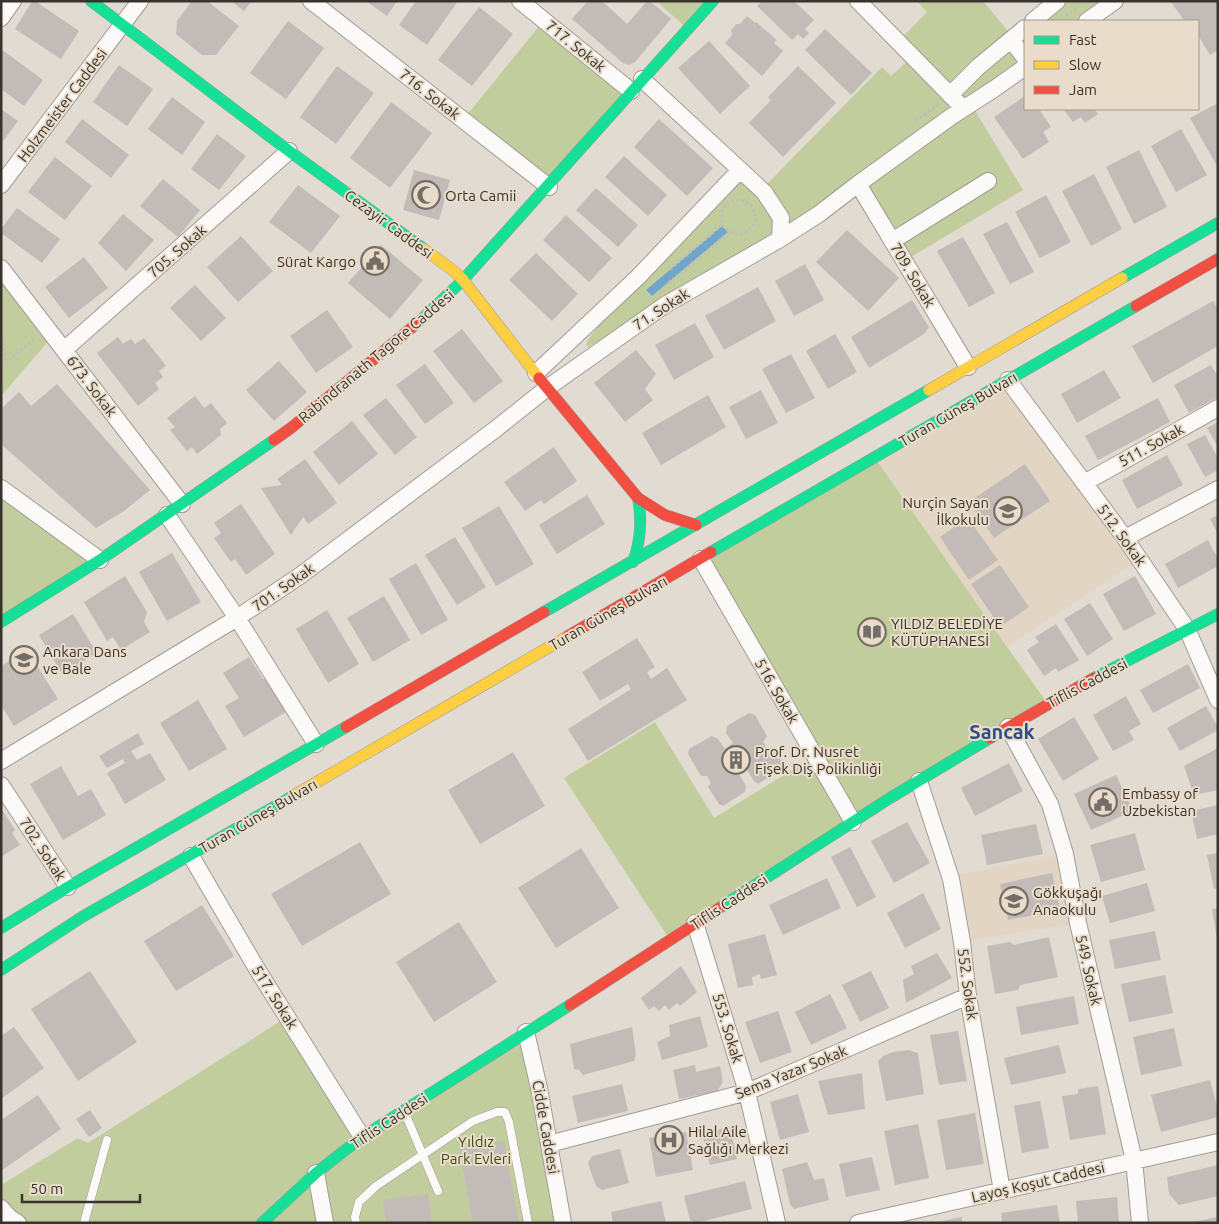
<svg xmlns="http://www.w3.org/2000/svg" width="1219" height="1224" viewBox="0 0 1219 1224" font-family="Ubuntu,sans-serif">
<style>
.built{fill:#e2d5c3}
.green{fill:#c2cd9d}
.water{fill:#71a5c9}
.building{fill:#c3bbb7}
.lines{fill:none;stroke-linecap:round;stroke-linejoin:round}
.lane-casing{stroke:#a19b94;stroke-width:9}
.street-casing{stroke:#a19b94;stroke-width:18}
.fast-casing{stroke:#a19b94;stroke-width:12}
.slow-casing{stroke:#a19b94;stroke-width:12}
.jam-casing{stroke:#a19b94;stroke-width:12}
.path{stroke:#bfbcb9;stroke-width:3;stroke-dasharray:2.5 2.5;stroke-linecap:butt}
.lane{stroke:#fbfaf8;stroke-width:8}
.street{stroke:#fbfaf8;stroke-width:16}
.fast{stroke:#16e098;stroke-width:11}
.slow{stroke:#ffcf43;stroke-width:11}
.jam{stroke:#f24e42;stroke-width:11}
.labels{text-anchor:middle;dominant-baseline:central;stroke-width:4;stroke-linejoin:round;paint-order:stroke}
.street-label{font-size:15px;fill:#38332c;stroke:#e9dcca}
.poi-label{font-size:15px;fill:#38332c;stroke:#e9dcca;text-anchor:start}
.park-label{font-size:15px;fill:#3e4e11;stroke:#e9dcca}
.district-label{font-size:20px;font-weight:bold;fill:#2e4f86;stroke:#e9dcca}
</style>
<rect width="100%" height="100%" fill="#e2dbd1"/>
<path class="built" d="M1008,380L1140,559L1007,647L875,458Z
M1065,854L1078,923L962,942L950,876Z"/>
<path class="green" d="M656,1H713L688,29Z
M917,1H983L1013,37L1025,28V67L971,104L1023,190L904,261L858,184L780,239L588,347L586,345L589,338L638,277L740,170L762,189L882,67L891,76L912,57L898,42L927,12Z
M1057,1H1115L1087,21H1033Z
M544,20L632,91L549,187L463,120Z
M1,268L53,336L1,396Z
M875,458L1007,647L1048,704L670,940L564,778L655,722L714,818L815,756L701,559Z
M1,488L100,560L1,622Z
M287,1017L362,1137L526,1032L563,1223H1V1185L78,1138L88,1143Z"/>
<path class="water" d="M722,226L728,232L652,296L646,290Z"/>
<path class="building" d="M32,1H35L79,31L61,59L15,29Z
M192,1H207L239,26L216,55H202L176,34L177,21Z
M231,1H252L244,11Z
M366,1H397L387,16Z
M416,1H458L427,45L399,25Z
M588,1H602L627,24L647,1H650L671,19L635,62L629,65L623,63L572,19Z
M762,1H794L814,20L805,29L809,33L803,39L798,34L792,40L757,6Z
M1173,1H1218V50L1210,55L1198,35V21H1187L1183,19L1171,2Z
M479,7L513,34L472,86L438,60Z
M747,16L755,23L756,22L777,40L774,43L783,51L762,76L725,43L732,35L731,31L736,24H740Z
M288,21L324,48L286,99L250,73Z
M825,29L872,73L851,95L805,50Z
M709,41L750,86L720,114L678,68Z
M1,49L43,80L24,106L1,89Z
M119,65L153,89L127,126L93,102Z
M337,66L374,93L336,144L300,117Z
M798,66L836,103L783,157L749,123L771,100L768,97Z
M1025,96V109H1039L1051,127L1043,132L1049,142L1023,159L994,117Z
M172,97L205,122L182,155L148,129Z
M391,102L432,133L390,188L350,158Z
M1218,103V168L1190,118Z
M1,109L18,121L1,144Z
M1063,109H1094L1098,114L1085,123L1081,117L1073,122Z
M82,119L129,155L111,178L65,142Z
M659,119L713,168L687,196L634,147Z
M1181,129L1207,175L1176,192L1151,146Z
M217,134L246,156L219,190L191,169Z
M1139,150L1167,207L1134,224L1106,167Z
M624,156L667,195L648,216L605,177Z
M55,157L92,186L65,220L28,192Z
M414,170L450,180L439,220L403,210Z
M1094,174L1122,229L1091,246L1062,191Z
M163,179L200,210L178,237L140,206Z
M298,185L340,216L311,253L269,222Z
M596,188L638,225L618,247L576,210Z
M1046,195L1071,242L1040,258L1015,212Z
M17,208L60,239L42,263L1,233V229Z
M123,214L154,240L126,271L98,243Z
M566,215L612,258L589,282L543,240Z
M1007,222L1034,272L1010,284L983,234Z
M847,230L899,278L868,311L816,262Z
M241,236L273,271L238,302L207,267Z
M963,237L995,293L969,307L937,251Z
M381,245L423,280L390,319L348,283Z
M536,253L578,294L552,321L509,280Z
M84,257L108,288L69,318L45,287Z
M805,264L824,300L794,316L775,281Z
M195,285L226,318L201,341L170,308Z
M758,287L776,321L724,350L705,316Z
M912,300L929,327L924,334L869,368L851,337Z
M1213,301L1218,309V346L1153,383L1132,346Z
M327,310L353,347L316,373L290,336Z
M695,323L714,357L674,380L655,345Z
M462,329L503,381L474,403L433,351Z
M835,334L857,372L828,389L806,351Z
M118,337L123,344L131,339L135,344L144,338L166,366L159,371L163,377L155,383L159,389L138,406L97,353Z
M636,350L656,374L645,389L653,400L625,422L594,383Z
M791,354L815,398L786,413L762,369Z
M279,361L307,392L274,421L246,390Z
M425,364L454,403L425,424L396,385Z
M1211,365L1218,377V397L1189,413L1174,385Z
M1104,370L1121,398L1077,423L1061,394Z
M57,384L150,490L124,511L96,528L1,444V409L19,392L31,406Z
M761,390L778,423L746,439L729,407Z
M708,395L726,427L661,465L642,433Z
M195,396L204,408L211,403L227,423L220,429L221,435L197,454L192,447L187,451L170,430L175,427L167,418Z
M386,398L417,437L395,455L363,415Z
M1158,398L1170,422L1098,460L1085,436Z
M352,421L378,454L339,485L313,452Z
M1218,422V447L1207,428Z
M1205,435L1218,458V470L1205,477L1187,444Z
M554,447L577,481L544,504L541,500L525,511L504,482Z
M1167,455L1183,485L1137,509L1122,480Z
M305,459L337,503L308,524L303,517L291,535L261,488L282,485L277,479Z
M1025,464L1050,501L994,538L969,502Z
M587,495L605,524L557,554L539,525Z
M241,504L275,554L246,575L235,559L231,562L214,538L221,533L214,523Z
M499,506L534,564L496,586L462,528Z
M1218,515V534L1210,519Z
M968,518L998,560L969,580L940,537Z
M455,537L486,587L457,605L425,555Z
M1208,540L1218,559V566L1178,588L1165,564Z
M172,553L201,602L167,621L139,572Z
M416,563L448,620L421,635L389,579Z
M1000,565L1029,607L1000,627L971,584Z
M125,576L147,612L144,622L150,632L121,650L113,637L107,641L84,602Z
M1135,576L1156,614L1124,631L1103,594Z
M384,596L410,640L373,662L347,618Z
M1090,603L1113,639L1087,656L1064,619Z
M327,610L359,664L328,683L296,629Z
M73,614L97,653L62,674L39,635Z
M1056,624L1079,660L1058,672L1056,668L1044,676L1027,650L1039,642L1035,637Z
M637,638L655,667L647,672L651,679L667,668L687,700L588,761L568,729L631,689L628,684L600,701L582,672Z
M27,650L58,699L14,726L1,705V666Z
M249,657L263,679H266L286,712L244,737L225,706L239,698L223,673Z
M1188,664L1200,688L1153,713L1140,690Z
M1126,696L1141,724L1129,731L1134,740L1113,751L1093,715Z
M198,700L227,749L189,771L160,723Z
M1206,706L1218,727V730L1180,751L1167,728Z
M749,713L755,715L767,736L763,742L767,748L774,747L784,765L782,769L758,784L754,781L747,770L739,774L746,786L745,792L723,806L719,804L708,787L711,783L707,776H701L688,754L689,749L712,736L718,739L725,749L733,743L726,733L727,726Z
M1074,717L1099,759L1063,781L1038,739Z
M138,733L144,744L131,751L137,760L150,753L166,780L125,804L107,773L125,763L123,759L107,768L99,756Z
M1218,748V790L1194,795L1184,766Z
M513,752L545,806L480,844L448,790Z
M1009,763L1023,791L975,816L961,788Z
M61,766L78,796L91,789L106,815L63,840L30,784Z
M1116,775L1133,811L1091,830L1074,794Z
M1218,805V834L1197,839L1191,811Z
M1,808L15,830L12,833L20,845L1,857Z
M907,822L930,863L894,883L871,841Z
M1036,824L1043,854L987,865L981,835Z
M1135,833L1145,870L1101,882L1090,845Z
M360,842L391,894L302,946L271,894Z
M850,847L876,897L857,907L831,857Z
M581,848L619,908L556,948L518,888Z
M1218,853V888L1214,889L1207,855Z
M1052,873L1060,910L1008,920L1000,884Z
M827,878L841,908L783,935L769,905Z
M1147,883L1155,911L1110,923L1102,896Z
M923,893L941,929L905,948L887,913Z
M202,905L234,956L176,991L144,941Z
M1218,908V939H1217L1212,909Z
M459,922L497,982L434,1022L396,962Z
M1155,931L1161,960L1115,969L1109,940Z
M765,934L777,975L761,979L760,974L752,977L753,985L738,988L728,944Z
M1049,937L1058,977L1020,985L1018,990L995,994L987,946L1010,942L1014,945Z
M937,953L952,978L906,1003L903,980L914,974L911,966Z
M681,966L697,992L680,1006L677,1003L669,1010L665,1005L659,1011L654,1006L649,1010L641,998Z
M90,971L137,1042L78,1081L31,1009Z
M871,971L889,1008L860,1022L842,985Z
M1165,975L1173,1013L1129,1022L1121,984Z
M830,994L847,1028L811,1045L795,1012Z
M1074,996L1079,1024L1021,1035L1016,1007Z
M778,1011L792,1052L760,1063L745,1022Z
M700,1016L708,1047L662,1060L657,1042L670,1036L669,1025Z
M14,1027L44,1068L1,1099V1036Z
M632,1027L636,1055L634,1061L583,1075L579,1070L574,1069L570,1044Z
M1174,1028L1182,1066L1141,1075L1133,1037Z
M958,1031L967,1081L939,1085L930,1035Z
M1059,1045L1066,1073L1011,1085L1004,1058Z
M908,1050L918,1053L924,1094L886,1101L878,1061L883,1056L893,1052Z
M695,1065L696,1072L720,1066L723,1082L717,1091L679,1099L673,1070Z
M862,1073L865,1109L828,1115L818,1081Z
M1210,1080L1218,1110V1117L1161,1132L1151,1095Z
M622,1084L628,1111L578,1123L572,1096Z
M1098,1086L1106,1134L1070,1140L1062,1096L1078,1094V1089Z
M798,1094L809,1132L780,1140L770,1102Z
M38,1095L61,1129L1,1171V1120Z
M1040,1101L1049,1148L1022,1153L1014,1106Z
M90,1110L102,1128L89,1137L76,1119Z
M975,1113L984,1164L946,1170L937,1120Z
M918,1124L929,1178L895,1185L884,1131Z
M730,1127L737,1159L710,1165L702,1133Z
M686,1132L693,1170L656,1177L649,1138Z
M504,1141L519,1223H473L459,1149Z
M620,1149L629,1183L602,1190L596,1186L588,1163L592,1156Z
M872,1157L880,1190L846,1197L839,1164Z
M807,1162L814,1180L824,1178L829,1200L794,1209L790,1204L782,1169Z
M1218,1165V1196L1179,1205L1169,1194L1167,1177Z
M745,1181L752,1209L696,1223L690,1220L684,1196Z
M428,1194L432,1223H386L383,1200Z
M1117,1197L1119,1223H1078L1076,1201Z
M661,1201L666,1223H613L611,1212Z
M1057,1205L1060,1223H1002L1001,1213Z
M962,1217V1223H938V1222Z
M1218,1217V1223H1192V1222Z"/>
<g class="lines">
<defs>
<path id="lane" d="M405,1113L438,1191
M84,1223L107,1140
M356,1223L355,1217L359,1202L376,1186L473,1121L497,1112H505L509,1122L528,1223"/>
<path id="street" d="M311,1L549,187
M520,1L631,91
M858,1L963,108
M1,18L13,1
M1033,21L1057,1
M1087,21L1115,1
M1013,38L1015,45L1025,58
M642,79L764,192L781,218L780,239
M950,95L978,67L1025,28
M858,184L968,367
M1,185L140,1
M892,241L988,181
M1,268L182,504
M64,350L289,151
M536,373L638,277L740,170
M1008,380L1125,538L1187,629L1218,700
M1084,483L1218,408
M1,488L100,560
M167,515L237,618L316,744
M1125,538L1218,489
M701,559L853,822
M1008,727L1050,804L1065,854L1078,923L1134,1160L1140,1223
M1,761L237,618L301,575L497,428L547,388L665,305L780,239L819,214L858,184L952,116L994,89L1025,67
M919,781L951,879L962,942L968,996L1002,1191
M1,785L68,887
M191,856L257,969L362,1137
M695,923L747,1092L777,1223
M526,1032L539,1088L563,1223
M549,1144L747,1092L968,996
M316,1173L325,1223
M1,1208L10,1218L18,1223
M858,1223L1218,1142"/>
<path id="fast" d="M91,1L289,151L424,249
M1122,278L1218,223
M421,320L463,280L713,1
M711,552L1136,306
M633,562C641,540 642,521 638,498
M544,612L929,390
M1,622L100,560L274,440
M1094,678L1218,614
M721,907L890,798L990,738
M1,928L68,887L346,727
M1,970L82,917L293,796
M262,1223L316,1173L362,1137L570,1005"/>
<path id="slow" d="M424,249L455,272L463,280L539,378
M929,390L1122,278
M293,796L568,636"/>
<path id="jam" d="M1136,306L1218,259
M539,378L638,498L665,515L696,525
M274,440L291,428L421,320
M568,636L711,552
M346,727L544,612
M990,738L1094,678
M570,1005L721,907"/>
</defs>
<use href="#lane" class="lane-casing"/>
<use href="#street" class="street-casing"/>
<use href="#fast" class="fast-casing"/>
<use href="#slow" class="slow-casing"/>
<use href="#jam" class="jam-casing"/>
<path class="path" d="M1066,16L1077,8
M916,121L939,103
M721 217a17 17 0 1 1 34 0a17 17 0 1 1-34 0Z
M670,269L723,224
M669,283L730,232
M1,339L4,344L6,361
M1,366L36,338"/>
<use href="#lane" class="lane"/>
<use href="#street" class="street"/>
<use href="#fast" class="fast"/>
<use href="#slow" class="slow"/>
<use href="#jam" class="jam"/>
</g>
<defs>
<symbol id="mosque-ring" viewBox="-11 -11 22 22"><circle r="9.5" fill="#e9dcca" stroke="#746e66" stroke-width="1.5"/><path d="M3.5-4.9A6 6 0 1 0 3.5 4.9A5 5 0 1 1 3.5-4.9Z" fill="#746e66"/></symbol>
<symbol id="civic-ring" viewBox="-11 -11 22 22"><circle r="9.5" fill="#e9dcca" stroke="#746e66" stroke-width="1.5"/><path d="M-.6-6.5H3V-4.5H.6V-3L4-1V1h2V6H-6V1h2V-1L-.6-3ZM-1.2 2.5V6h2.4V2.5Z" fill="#746e66"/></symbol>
<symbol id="school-ring" viewBox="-11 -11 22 22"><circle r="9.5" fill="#e9dcca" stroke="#746e66" stroke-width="1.5"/><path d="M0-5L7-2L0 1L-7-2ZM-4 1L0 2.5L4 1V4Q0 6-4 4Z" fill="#746e66"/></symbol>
<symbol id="library-ring" viewBox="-11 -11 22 22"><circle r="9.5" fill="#e9dcca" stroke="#746e66" stroke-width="1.5"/><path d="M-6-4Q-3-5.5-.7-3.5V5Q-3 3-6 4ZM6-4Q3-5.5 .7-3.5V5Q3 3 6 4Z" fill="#746e66"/></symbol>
<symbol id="building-ring" viewBox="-11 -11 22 22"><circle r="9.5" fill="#e9dcca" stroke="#746e66" stroke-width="1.5"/><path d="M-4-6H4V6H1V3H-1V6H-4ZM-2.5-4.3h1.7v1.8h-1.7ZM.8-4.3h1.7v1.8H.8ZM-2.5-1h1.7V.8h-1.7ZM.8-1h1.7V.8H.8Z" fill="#746e66"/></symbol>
<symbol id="hospital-ring" viewBox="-11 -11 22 22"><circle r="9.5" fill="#e9dcca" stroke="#746e66" stroke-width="1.5"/><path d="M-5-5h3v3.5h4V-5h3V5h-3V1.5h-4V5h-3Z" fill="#746e66"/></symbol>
</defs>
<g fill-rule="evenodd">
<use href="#mosque-ring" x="410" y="179" width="32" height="32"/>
<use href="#civic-ring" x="359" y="245" width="32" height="32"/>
<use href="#school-ring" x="992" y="495" width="32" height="32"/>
<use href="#library-ring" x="856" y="616" width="32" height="32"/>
<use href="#school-ring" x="8" y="644" width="32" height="32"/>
<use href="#building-ring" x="720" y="744" width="32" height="32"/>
<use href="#civic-ring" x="1087" y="786" width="32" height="32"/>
<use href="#school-ring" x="998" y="885" width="32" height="32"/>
<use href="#hospital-ring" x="653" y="1124" width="32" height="32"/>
</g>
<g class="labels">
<g class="street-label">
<text transform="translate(576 46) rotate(39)">717. Sokak</text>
<text transform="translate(430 94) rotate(38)">716. Sokak</text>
<text transform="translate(62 105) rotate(-53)">Holzmeister Caddesi</text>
<text transform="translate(389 224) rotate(36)">Cezayir Caddesi</text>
<text transform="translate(177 251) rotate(-41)">705. Sokak</text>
<text transform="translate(913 275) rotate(59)">709. Sokak</text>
<text transform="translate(661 309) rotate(-33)">71. Sokak</text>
<text transform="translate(376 356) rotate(-40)">Rabindranath Tagore Caddesi</text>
<text transform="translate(92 386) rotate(53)">673. Sokak</text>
<text transform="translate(958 409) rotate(-30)">Turan Güneş Bulvarı</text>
<text transform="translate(1151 445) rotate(-29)">511. Sokak</text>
<text transform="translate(1122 535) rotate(54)">512. Sokak</text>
<text transform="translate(283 587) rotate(-35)">701. Sokak</text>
<text transform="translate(608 613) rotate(-30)">Turan Güneş Bulvarı</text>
<text transform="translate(1087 683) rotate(-28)">Tiflis Caddesi</text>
<text transform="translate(777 691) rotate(60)">516. Sokak</text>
<text transform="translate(258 816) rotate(-30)">Turan Güneş Bulvarı</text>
<text transform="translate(43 849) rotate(57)">702. Sokak</text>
<text transform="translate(729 902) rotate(-33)">Tiflis Caddesi</text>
<text transform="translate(1089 970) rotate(77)">549. Sokak</text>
<text transform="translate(968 984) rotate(82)">552. Sokak</text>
<text transform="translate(275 997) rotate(58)">517. Sokak</text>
<text transform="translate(728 1028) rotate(73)">553. Sokak</text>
<text transform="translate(791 1072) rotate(-22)">Sema Yazar Sokak</text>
<text transform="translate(389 1121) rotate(-33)">Tiflis Caddesi</text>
<text transform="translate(546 1127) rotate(80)">Cidde Caddesi</text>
<text transform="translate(1038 1182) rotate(-13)">Layoş Koşut Caddesi</text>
</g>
<g class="poi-label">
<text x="445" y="195">Orta Camii</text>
<text x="356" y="261" text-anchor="end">Sürat Kargo</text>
<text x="989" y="502" text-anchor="end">Nurçin Sayan<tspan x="989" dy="17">İlkokulu</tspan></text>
<text x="891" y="623">YILDIZ BELEDİYE<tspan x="891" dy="17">KÜTÜPHANESİ</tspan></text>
<text x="43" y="651">Ankara Dans<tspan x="43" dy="17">ve Bale</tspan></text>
<text x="755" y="751">Prof. Dr. Nusret<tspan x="755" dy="17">Fişek Diş Polikinliği</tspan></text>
<text x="1122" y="793">Embassy of<tspan x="1122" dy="17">Uzbekistan</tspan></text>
<text x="1033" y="892">Gökkuşağı<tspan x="1033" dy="17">Anaokulu</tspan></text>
<text x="688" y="1131">Hilal Aile<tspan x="688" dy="17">Sağlığı Merkezi</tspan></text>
</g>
<g class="park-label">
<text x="476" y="1141">Yıldız<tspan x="476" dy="17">Park Evleri</tspan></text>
</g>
<g class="district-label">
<text x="1002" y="731">Sancak</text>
</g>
</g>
<rect width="1219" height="1224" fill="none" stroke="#38332c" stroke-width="5"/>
<rect x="1024" y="20" width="175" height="90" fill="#e9dcca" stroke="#a2988b"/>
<rect x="1034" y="36" width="25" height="8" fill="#16e098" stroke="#a2988b"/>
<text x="1069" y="45" font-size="15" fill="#38332c">Fast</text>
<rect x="1034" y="61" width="25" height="8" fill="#ffcf43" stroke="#a2988b"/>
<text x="1069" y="70" font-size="15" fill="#38332c">Slow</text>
<rect x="1034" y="86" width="25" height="8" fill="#f24e42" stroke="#a2988b"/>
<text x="1069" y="95" font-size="15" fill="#38332c">Jam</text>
<path d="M22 1194v8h118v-8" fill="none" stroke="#38332c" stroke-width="2.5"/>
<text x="30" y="1194" font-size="15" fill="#38332c" stroke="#e9dcca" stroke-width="4" paint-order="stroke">50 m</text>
</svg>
